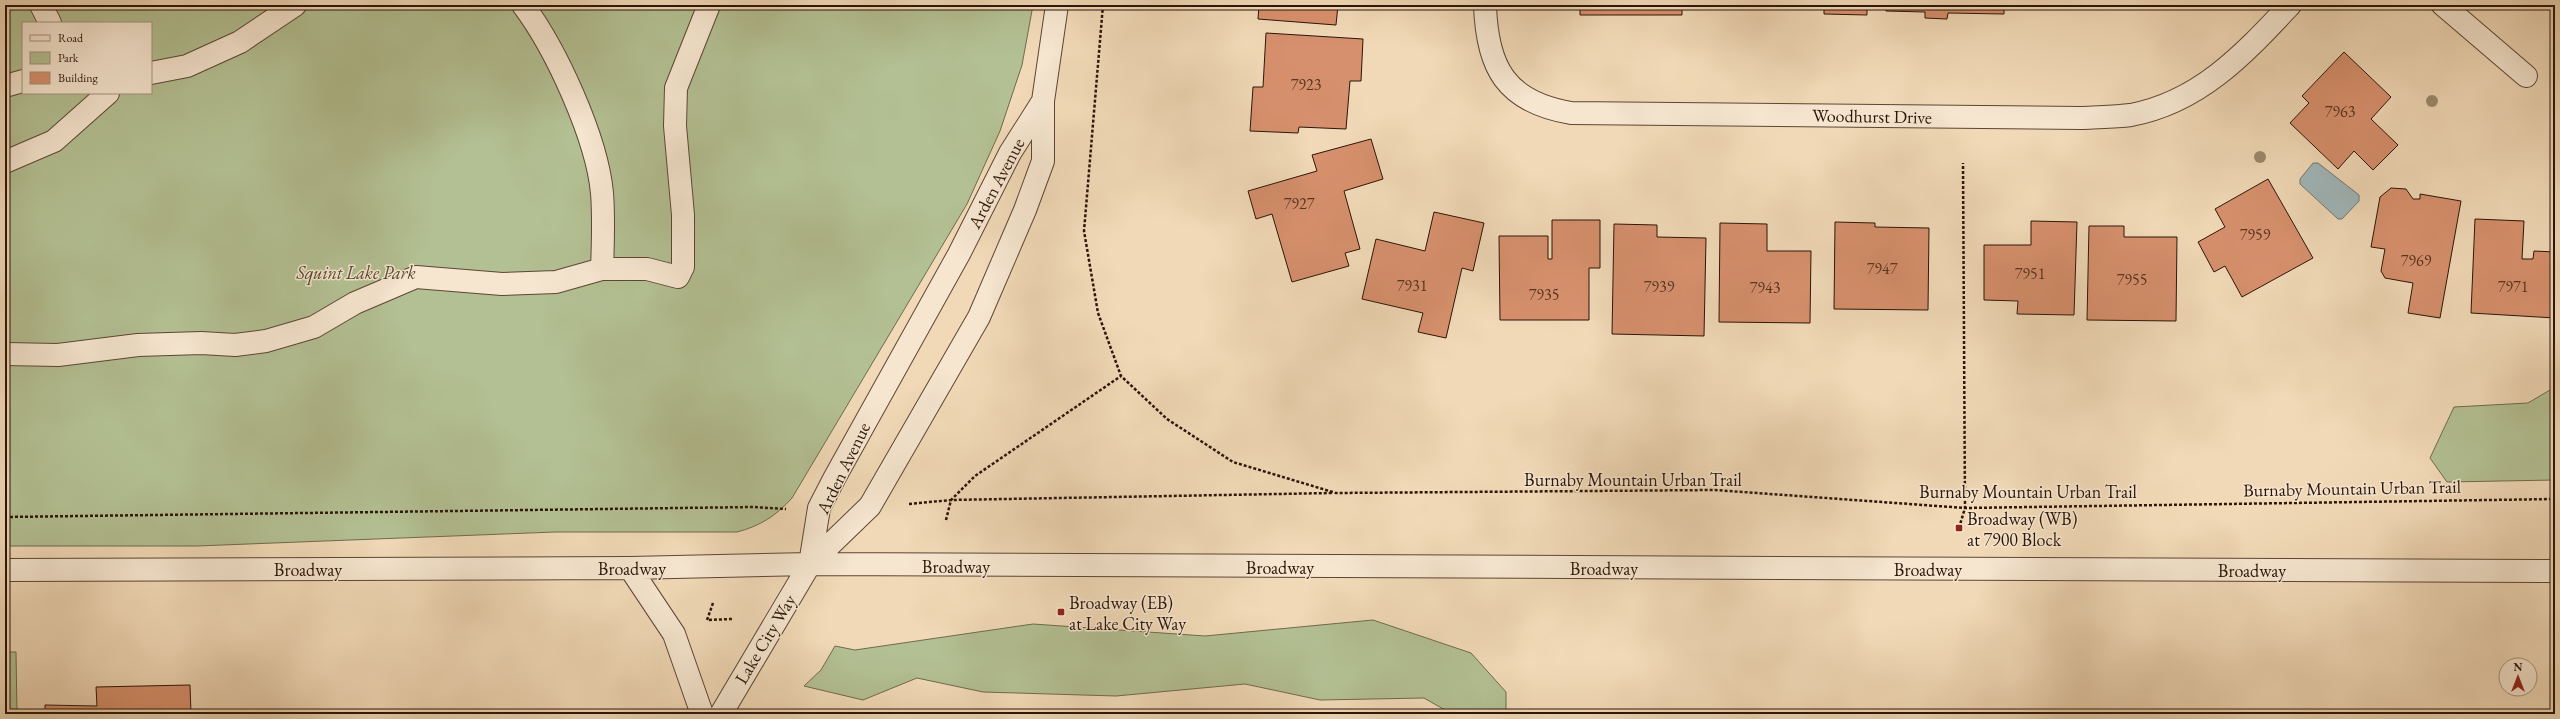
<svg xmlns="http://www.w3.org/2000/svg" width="2560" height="719" viewBox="0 0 2560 719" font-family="'EB Garamond',serif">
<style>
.green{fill:#b3c093;stroke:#6f6a4e;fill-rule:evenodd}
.water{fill:#a0b7ba;stroke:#717673}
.building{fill:#d7906d;stroke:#2b1509}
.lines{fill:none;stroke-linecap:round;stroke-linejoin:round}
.service-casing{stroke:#5c4634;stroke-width:24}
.minor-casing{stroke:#5c4634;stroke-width:24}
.tertiary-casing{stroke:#5c4634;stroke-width:24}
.path{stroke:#2b1509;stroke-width:2.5;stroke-dasharray:3 2;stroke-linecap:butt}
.service{stroke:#f6e6d0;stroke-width:22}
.minor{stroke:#f6e6d0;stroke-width:22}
.tertiary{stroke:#f6e6d0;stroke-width:22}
.tree{fill:#9b896e}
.poi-dot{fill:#8f2418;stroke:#f6e6d0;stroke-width:1.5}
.labels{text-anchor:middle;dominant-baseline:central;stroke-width:3;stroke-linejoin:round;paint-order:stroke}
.number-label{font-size:16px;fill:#563422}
.street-label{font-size:18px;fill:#2b1509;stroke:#f6e6d0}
.park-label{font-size:18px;font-style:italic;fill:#544832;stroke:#f6e6d0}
.poi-label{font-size:18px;fill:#2b1509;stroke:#f6e6d0;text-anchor:start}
</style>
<rect width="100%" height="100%" fill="#f1d9b7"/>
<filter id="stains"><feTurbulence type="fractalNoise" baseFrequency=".005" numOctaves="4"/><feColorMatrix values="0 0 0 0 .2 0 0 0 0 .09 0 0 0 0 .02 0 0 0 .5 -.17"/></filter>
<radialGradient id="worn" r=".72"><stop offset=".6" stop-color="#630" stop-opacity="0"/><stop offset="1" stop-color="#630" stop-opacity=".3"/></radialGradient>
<path class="green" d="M5,5H1033L1022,65L1000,131L967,204L792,498C776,516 760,526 737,532H555L197,546H5ZM23,23H151V93H23Z
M2555,387V480L2447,482L2430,458L2454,407L2528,403Z
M1373,620L1471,653L1506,692V714H1452L1424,698L1320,700L1245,684L1116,696L983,692L917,678L863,700L804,686L821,670L835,646L855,650L1033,624L1205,636Z
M5,652H16L17,714H5Z"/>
<path class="water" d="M2313,163H2318L2359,195V201L2342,219H2338L2300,184V179Z"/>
<path class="building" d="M1259,5H1338L1336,25L1258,19Z
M1580,5H1682V15H1580Z
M1824,5H1867V15L1824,14Z
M1886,5H2004V14L1948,13L1947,19L1925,18V12L1886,11Z
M1266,33L1363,39L1361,81H1350L1346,129L1299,127L1298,133L1250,131L1253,87H1263Z
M2344,52L2391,97L2371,119L2398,145L2373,170L2354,151L2338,169L2290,123L2309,103L2302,96Z
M1371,139L1383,179L1344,191L1360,249L1345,253L1349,266L1292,282L1272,214L1256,219L1248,191L1317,171L1312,155Z
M2268,179L2313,258L2242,297L2225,266L2214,272L2198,242L2225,227L2215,209Z
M2391,188L2406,189L2413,199H2420V194L2461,201L2440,318L2408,313L2413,283L2385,278L2381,271L2385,249L2371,247L2380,197Z
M1434,212L1484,223L1473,271L1462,268L1446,338L1418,332L1423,313L1362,299L1376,239L1425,251Z
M2475,219L2524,221L2522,259H2533L2534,251L2555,252V318L2471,313Z
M1552,220H1600V268H1589V320H1500L1499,236H1548V259H1552Z
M2031,221L2077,222L2074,315L2017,314L2018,301L1984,300V245H2031Z
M1835,222L1875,223V227L1929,228L1928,310L1834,309Z
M1720,223L1767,224V251H1811L1810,323L1719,322Z
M1614,224L1657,225V237L1706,238L1704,336L1612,334Z
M2089,226H2124V237H2177L2176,321L2087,320Z
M190,685L191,714H45V705L97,706L96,687Z"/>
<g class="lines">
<defs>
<path id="service" d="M41,5L50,23
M151,73L187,66L240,42L295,5
M5,86L23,81
M5,162L54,141L108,93
M602,269H647L678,277L683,267V215L675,126L676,88L709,5
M5,354L58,355L138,345L201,343L235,345L266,341L314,327L355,303L416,277L502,284L556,282L602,269C603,244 604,218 602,193C597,138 556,49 523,5"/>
<path id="minor" d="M1485,5C1487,68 1506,102 1571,113L2082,118C2098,117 2115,117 2131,115C2200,102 2244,54 2290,5
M2443,5L2526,76"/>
<path id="tertiary" d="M810,564L819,508L835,477L959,254L1010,153L1043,101
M630,568L674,634L702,714
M5,570L630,568L810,564L2555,571
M721,714L810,564L870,506L979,317L1025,210L1043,161V101L1057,5"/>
</defs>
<use href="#service" class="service-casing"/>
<use href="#minor" class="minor-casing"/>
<use href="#tertiary" class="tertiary-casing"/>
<path class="path" d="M1103,5L1084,231L1098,313L1121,376L1167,419L1233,462L1336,493L1715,490L1965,508L2555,499
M909,504L951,500L1332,493
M5,517L753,507L786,509
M946,520L951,500L975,476L1121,376
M1959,528L1965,508L1963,163
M713,603L707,620L732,619"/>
<use href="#service" class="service"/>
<use href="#minor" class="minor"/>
<use href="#tertiary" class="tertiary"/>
</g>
<g class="tree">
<circle cx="2432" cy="101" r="6"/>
<circle cx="2260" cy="157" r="6"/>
</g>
<g class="poi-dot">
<rect x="1955" y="524" width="8" height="8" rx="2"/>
<rect x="1057" y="608" width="8" height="8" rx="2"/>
</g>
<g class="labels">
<g class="number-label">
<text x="1306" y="84">7923</text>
<text x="2340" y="111">7963</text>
<text x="1299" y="203">7927</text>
<text x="2255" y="234">7959</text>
<text x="2416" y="260">7969</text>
<text x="1882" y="268">7947</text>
<text x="2030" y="273">7951</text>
<text x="2132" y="279">7955</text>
<text x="1412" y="285">7931</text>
<text x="1659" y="286">7939</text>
<text x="2513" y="286">7971</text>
<text x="1765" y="287">7943</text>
<text x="1544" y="294">7935</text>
</g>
<g class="street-label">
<text transform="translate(1872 116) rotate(1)">Woodhurst Drive</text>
<text transform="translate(996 183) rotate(-62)">Arden Avenue</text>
<text transform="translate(843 468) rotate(-64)">Arden Avenue</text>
<text x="1633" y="479">Burnaby Mountain Urban Trail</text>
<text transform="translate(2352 488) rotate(-1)">Burnaby Mountain Urban Trail</text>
<text x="2028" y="491">Burnaby Mountain Urban Trail</text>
<text x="956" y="566">Broadway</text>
<text x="1280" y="567">Broadway</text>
<text x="632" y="568">Broadway</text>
<text x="1604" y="568">Broadway</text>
<text x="308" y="569">Broadway</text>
<text x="1928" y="569">Broadway</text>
<text x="2252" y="570">Broadway</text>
<text transform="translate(765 639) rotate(-59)">Lake City Way</text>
</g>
<g class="park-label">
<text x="356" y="272">Squint Lake Park</text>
</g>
<g class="poi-label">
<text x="1967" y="518">Broadway (WB)<tspan x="1967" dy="21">at 7900 Block</tspan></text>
<text x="1069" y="602">Broadway (EB)<tspan x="1069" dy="21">at Lake City Way</tspan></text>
</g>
</g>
<rect width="2560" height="719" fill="none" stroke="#f1d9b7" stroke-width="20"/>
<rect x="6" y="6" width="2548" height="707" fill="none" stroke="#2b1509" stroke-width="2"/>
<rect x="10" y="10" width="2540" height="699" fill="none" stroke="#2b1509"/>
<rect x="22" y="22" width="130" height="72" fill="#f6e6d0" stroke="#a59280"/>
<rect x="30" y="35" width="20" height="6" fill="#f6e6d0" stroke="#a59280"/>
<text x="58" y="42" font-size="12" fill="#2b1509">Road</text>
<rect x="30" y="52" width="20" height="12" fill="#b3c093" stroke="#a59280"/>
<text x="58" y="62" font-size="12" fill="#2b1509">Park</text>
<rect x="30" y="72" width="20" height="12" fill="#d7906d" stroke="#a59280"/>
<text x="58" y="82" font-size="12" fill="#2b1509">Building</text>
<g transform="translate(2518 677)"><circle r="19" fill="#f6e6d0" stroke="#a59280"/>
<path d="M0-3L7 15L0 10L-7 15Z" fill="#8f2418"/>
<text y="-6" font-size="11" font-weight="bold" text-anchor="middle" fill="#2b1509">N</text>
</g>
<rect width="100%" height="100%" filter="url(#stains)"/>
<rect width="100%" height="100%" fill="url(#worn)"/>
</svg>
